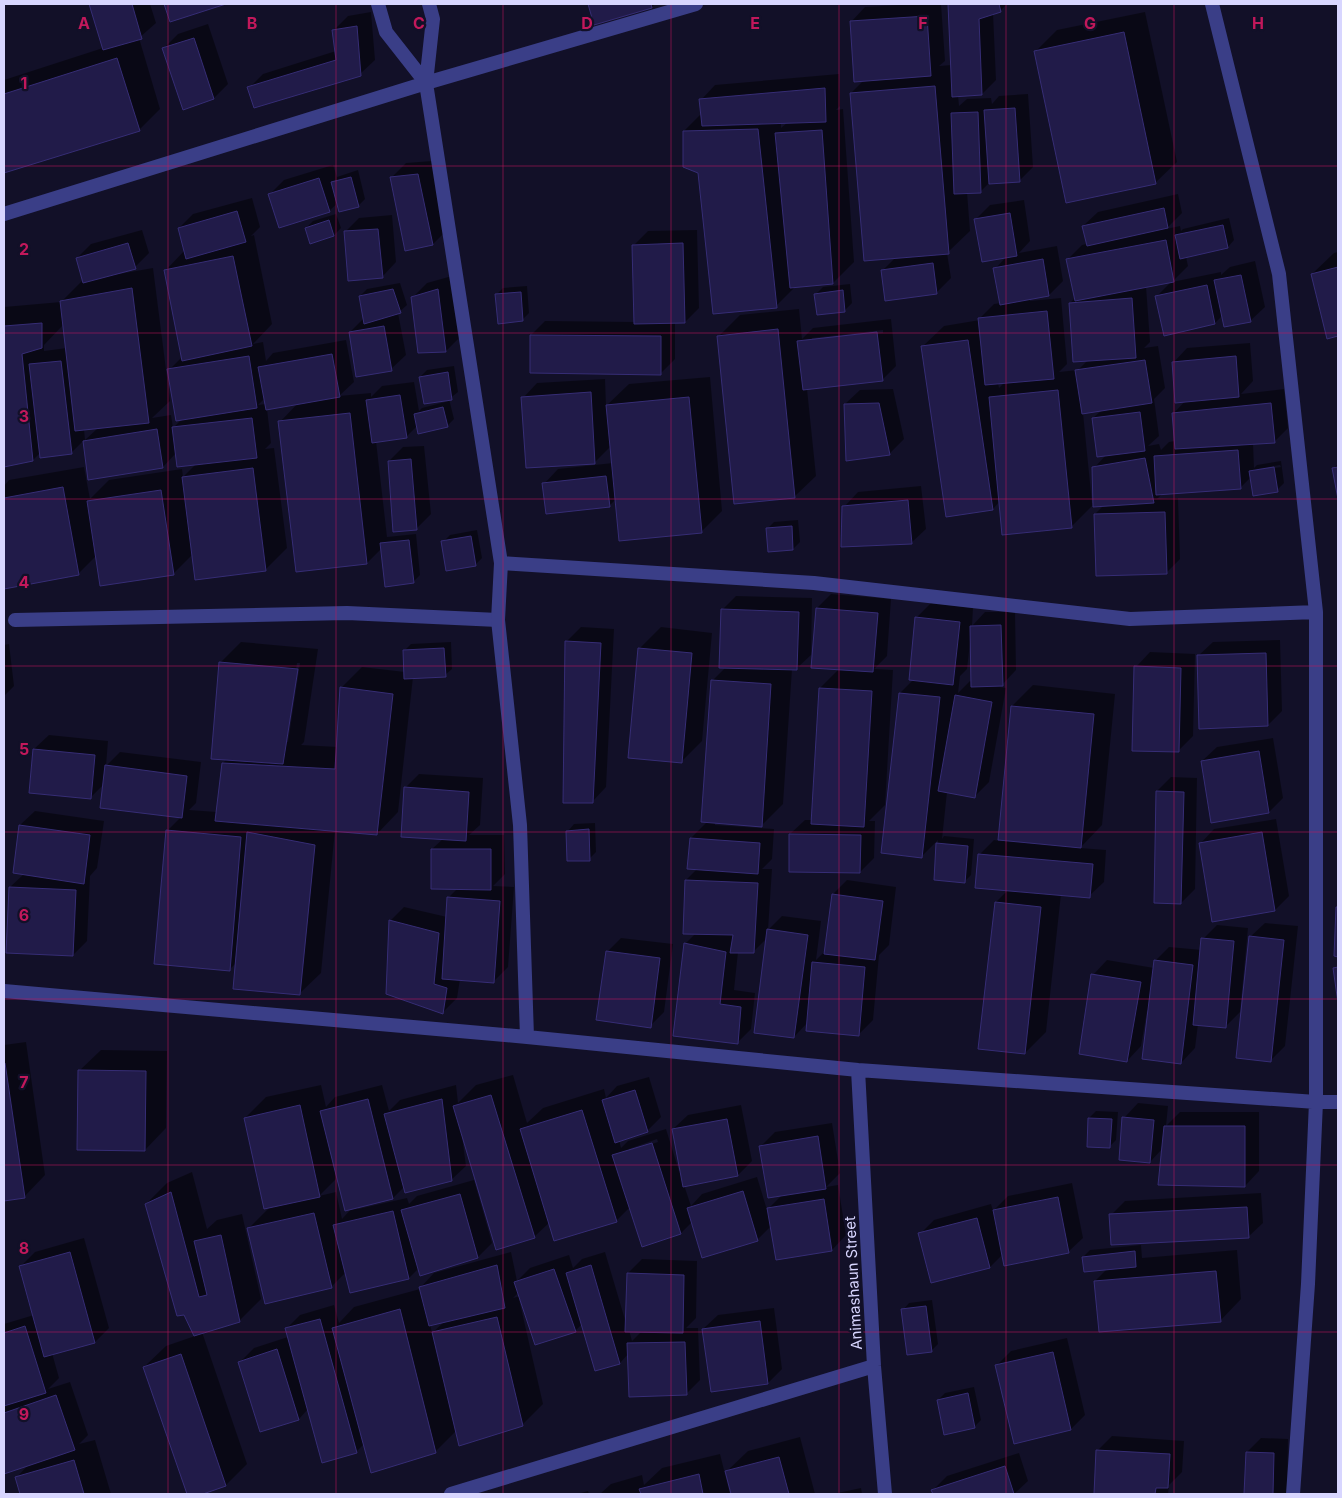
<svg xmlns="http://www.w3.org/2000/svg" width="1342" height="1498" viewBox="0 0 1342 1498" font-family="Inter,sans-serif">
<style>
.shadow{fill:#0007;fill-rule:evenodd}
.building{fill:#211b49;stroke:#362d75}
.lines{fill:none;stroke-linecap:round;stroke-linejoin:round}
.service{stroke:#3a3e87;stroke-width:14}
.minor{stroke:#3a3e87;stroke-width:14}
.grid{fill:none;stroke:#c2185b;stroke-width:1;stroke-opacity:0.55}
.labels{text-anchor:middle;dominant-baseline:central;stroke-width:4.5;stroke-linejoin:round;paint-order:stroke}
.street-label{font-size:15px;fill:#d8d6ff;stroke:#121028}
.grid-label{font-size:16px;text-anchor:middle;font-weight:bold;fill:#c2185b;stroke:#121028;stroke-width:4.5;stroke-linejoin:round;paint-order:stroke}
</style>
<rect width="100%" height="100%" fill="#121028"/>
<path class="shadow" d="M90,4H150L156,23L139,38L160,109L139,130L4,172V80L103,48Z
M166,4H222L171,20Z
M589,4H655L652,7L595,24Z
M916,4H941L945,61L939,66L952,65L949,4H1007L1000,11L993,13L996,80L982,94L958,95L959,106L967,99L991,98L992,104L999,96L1028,94L1033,167L1019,181L989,183L980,192H967L970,231L947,253L951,278L937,292L882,271L896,257L851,93L864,80L851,22L865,7Z
M371,12L375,60L360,74L249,88L263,74L336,51L333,31L348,16Z
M1145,12L1177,162L1155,183L1035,52L1057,30Z
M208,24L228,84L214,98L164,48L178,34Z
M839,74L840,106L836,110L843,109L854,262L833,283L796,286L776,306L700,172L684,131L702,113L701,100L715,85ZM781,122H788L781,128Z
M432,161L447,230L433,244L392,177L406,163Z
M333,165L337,177L358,170L365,199L358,206L338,203L329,211L270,194L284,180Z
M1178,194L1182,213L1166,229L1180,226L1181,231L1183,229L1229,218L1234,240L1228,247L1186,257L1188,266L1172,282L1221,272V275L1230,267L1255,261L1265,307L1250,321L1223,315L1215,323L1156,297L1172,281L1146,286L1150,342L1144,348L1158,346L1165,388L1154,399L1159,436L1148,446L1159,444L1161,450L1169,442L1175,441L1173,414L1186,400L1173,363L1187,348L1250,343L1253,381L1241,394L1284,389L1288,428L1274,442L1253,443L1254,468L1257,465L1281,461L1284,483L1277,490L1251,477L1240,488L1162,494L1157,499L1178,498L1180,559L1166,573L1095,514L1104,505L1092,506L1071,527L1000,501L993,509L922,347L944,326L980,320V318L994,304L1001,303L995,269L1006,257L976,219L990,205L1024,200L1030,241L1019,253L1057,246L1063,281L1049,295L1030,299V301L1061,298L1067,364L1059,372L1078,370L1088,360L1070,303L1075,298L1068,259L1082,245L1087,244L1083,226L1098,212ZM1005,382L999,388L998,383ZM1102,410L1093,418L1106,455L1094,468V503H1092L1083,413ZM1280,465L1281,467L1257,471V469Z
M252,198L260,227L251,236L254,235L272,324L253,344L263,342L266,361L273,353L346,340L354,382L339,396L371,393V397L382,386L414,382L419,411L422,408L449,401L420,377L427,370L454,366L458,392L449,399L454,419L447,426L418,425L406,437L376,441L387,537L416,534L420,575L413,582L382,548L367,563L280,422L298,403L267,409L271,443L265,449L274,448L287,548L266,569L193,554L173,574L96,556L78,574L4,588V486L9,480L84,467L90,499L109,480L182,469L183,477L196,464L176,453L163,467L89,479L84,440L71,453L41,452L33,460L4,466V307L61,302L83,280L77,258L91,244L142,230L149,253L135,267L118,272L119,274L153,268L170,401L152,418L171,415L173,428L182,419L169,370L183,356L165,271L185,250L179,228L193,214ZM64,324L67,348L44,351V345ZM265,398L266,404L258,405ZM98,428L85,440L84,429Z
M336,214L341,228L334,235L311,242L306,228L313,221Z
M392,215L396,262L382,277L345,232L359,218Z
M697,230L699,308L685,322H675V359L660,374L531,335L545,321L635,322L634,245L648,231Z
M1338,252V335L1328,338L1312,274L1334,253Z
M452,276L460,337L446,351L413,297L427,283Z
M400,283L407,305L398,313L406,355L391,369L350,332L364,318L360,296L367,289Z
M850,284L852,303L845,310L816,294L823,287Z
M527,286L529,313L522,320L496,295L503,288Z
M799,309L802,339L813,328L891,319L896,366L882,380L807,389L816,476L794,497L719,336L740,315ZM883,330V333L812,341V338Z
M710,377L722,511L701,532L616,499L609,506L544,484L558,469L613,463L611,446L595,462L527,466L523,398L537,383L605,379L606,406L629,384Z
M893,389L904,439L889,454L845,404L860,390Z
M424,446L431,514L416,529L389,461L403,447Z
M1338,464V492L1334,468Z
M921,486L926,529L911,543L844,507L858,492Z
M798,520L800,542L793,549L767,529L774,522Z
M477,530L482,558L475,565L443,542L450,535Z
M831,594L891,599L887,656L874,669L893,670L885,805L869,821H875L874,858L860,872L790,834L805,820H812L820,688L840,668L817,608Z
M736,596L812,598L811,655L796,669H792L783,804L762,825L715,822V825L774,829L772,859L762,869H772L768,930L782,916L821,921L816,960L826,950L833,894L847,880L896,887L889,945L879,955L873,1020L858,1035L808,1022L794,1037L767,938L753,952H738L734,990L755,993L751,1029L737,1043L685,944L696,933L686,880L697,869L691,838L707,822L712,681L726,667L722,610Z
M931,603L973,608L972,626L985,612H1015L1016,670L1000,687L1006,688L989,782L975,796L947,792L942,839L944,836L974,839L971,875L964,882L935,879L938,840L921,857L900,693L914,679L916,618ZM970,643H972V682L970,681L958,693L960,676L967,669Z
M581,627L614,629L606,787L592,802L567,641Z
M661,627L712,633L702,741L681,762L639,649Z
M1280,640L1282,711L1268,725L1198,656L1213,642Z
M241,642L318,649L304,742L301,745L338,747L341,688L362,667L405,672L404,651L411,644L451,642L452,669L445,675L413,677L398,812L377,834L335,830L321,973L299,994L236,963L229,970L167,831L181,817L104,784L90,798L34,749L49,735L108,741L106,766L120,752L201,762L196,803L189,810L217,812L223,763L227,759L220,663ZM297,663H300L288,742H285Z
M9,644L14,686L4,696V645Z
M1150,652L1195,654L1193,736L1178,751L1136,667Z
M1033,685L1115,694L1102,825L1080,848L1106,850L1104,882L1089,896L1061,894L1046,1032L1025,1053L996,902L1009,889L979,855L994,840L999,841L1012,706Z
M1273,738L1283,798L1269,812L1202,761L1217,747Z
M419,774L483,778L480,825L469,835H504L505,874L493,886L514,887L508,967L494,981L460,979L457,998L443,1012L390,921L404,907L447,917L448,898L458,888L432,849L444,838L405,788Z
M1171,777L1197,778L1195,889L1181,903L1157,791Z
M35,811L104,821L97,868L90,876L87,941L73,955L10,887L24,874L20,825Z
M1276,819L1289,896L1275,910L1213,921L1200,844L1214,829Z
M595,823L596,852L589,859L568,831L574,824Z
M1265,923L1298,926L1285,1046L1271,1060L1250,937Z
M1217,925L1248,928L1240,1012L1225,1027L1198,1024L1195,1048L1181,1063L1149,1012L1147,1011L1141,1046L1127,1061L1093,975L1107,960L1154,968L1155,961L1169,947L1202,950L1203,939Z
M621,938L673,944L664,1012L650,1026L607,952Z
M26,1042L45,1175L24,1197L4,1199V1045Z
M101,1050L167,1051L166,1128L145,1150L79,1071Z
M513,1075L527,1123L543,1108L604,1089L606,1098L617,1086L649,1077L661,1117L647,1131L619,1140L621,1148L628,1141L666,1129L679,1171L681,1170L673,1129L688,1115L741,1105L752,1161L738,1175L684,1185L691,1206L702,1194L757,1177L767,1210L783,1194L761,1146L775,1132L832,1123L840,1173L826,1187L838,1185L846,1235L832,1250L771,1226L757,1240L692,1222L681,1233L643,1245L630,1207L616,1221L550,1222L534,1237L462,1136L466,1166L451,1180L405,1186L393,1198L357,1207L358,1209L407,1198L409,1204L417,1196L474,1180L492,1243L478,1257L419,1268L409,1278L346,1272L331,1287L249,1228L271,1206L245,1118L266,1097L321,1085L326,1107L335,1097L382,1085L389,1111L400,1100L456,1085L458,1103L476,1085ZM657,1139L658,1142L629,1151V1149ZM338,1177L352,1208L342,1219L336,1192L319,1196Z
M1138,1103L1168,1106L1166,1126L1180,1112H1259V1171L1245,1186L1163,1148L1150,1162L1124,1118Z
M1096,1111L1118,1112L1116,1140L1109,1147L1088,1145L1089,1118Z
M192,1172L207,1229L217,1220L242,1214L261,1299L240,1320L202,1332L247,1464L226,1485L199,1494H188L144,1367L166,1346L195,1336L185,1314L146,1204L167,1183Z
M1072,1183L1083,1238L1068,1252L1003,1254L990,1267L920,1234L934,1220L991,1204L993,1211L1008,1196Z
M1261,1193L1263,1223L1248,1237L1111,1215L1125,1201Z
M84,1238L109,1328L95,1342L52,1353L59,1378L48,1389L70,1382L88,1435L79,1444L95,1440L111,1494H22L17,1477L29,1464L4,1473V1324L34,1315L21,1266L35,1252Z
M1141,1245L1142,1258L1237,1250L1241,1299L1220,1321L1095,1281L1108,1268L1083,1257L1090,1250Z
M511,1252L517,1281L530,1268L569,1255L573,1268L582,1259L605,1252L626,1323L628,1273L642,1259L697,1261L696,1318L686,1328H698L700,1380L686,1394L629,1353L620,1363L596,1370L582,1324L575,1331L521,1299H519L543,1404L522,1425L457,1430L435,1452L364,1444L356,1452L308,1409L299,1419L261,1431L239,1363L254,1348L288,1337L286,1329L300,1315L334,1305L339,1323L354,1307L420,1289V1288L434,1273ZM519,1292L520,1296L513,1298ZM445,1321L432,1333L430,1324ZM629,1330L642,1331L632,1341Z
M932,1300L938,1344L931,1351L903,1310L909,1303Z
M774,1308L782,1369L768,1383L703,1329L718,1315Z
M1338,1308V1329H1337Z
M1067,1338L1085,1415L1071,1429L996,1366L1011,1351Z
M974,1387L981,1420L974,1427L938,1400L945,1393Z
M1112,1436L1184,1441L1182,1472L1169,1485L1168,1494H1095L1098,1450Z
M800,1437L815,1494H733L726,1472L748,1451Z
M1261,1438L1288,1439L1287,1494H1246L1247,1452Z
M1019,1453L1028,1481L1014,1494H934L933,1490L947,1476Z
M720,1454L730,1494H600L611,1484L642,1475L644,1485L662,1468Z
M861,1488L862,1494H833Z
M588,1491L589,1494H577Z"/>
<path class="building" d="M89,4H132L142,39L103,50Z
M164,4H226L170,22Z
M588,4H651L652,8L594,25Z
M948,4H999L1001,12L979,19L982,95L952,97Z
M927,16L931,76L854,82L850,21Z
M357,26L361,76L254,108L247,87L336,60L332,30Z
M1124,32L1156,184L1066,203L1034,51Z
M194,38L214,99L183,110L162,48Z
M117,58L140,131L4,173V94Z
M935,86L949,254L864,261L850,93Z
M825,88L826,122L702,126L699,99Z
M1015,108L1020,182L989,184L984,110Z
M978,112L981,193L954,194L951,113Z
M758,129L777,308L713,314L698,173L683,167V131Z
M822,130L833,284L790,288L775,133Z
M418,174L433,245L405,251L390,177Z
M351,177L359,207L339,212L331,182Z
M319,178L330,212L279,228L268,194Z
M1164,208L1168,228L1087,246L1082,226Z
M237,211L246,242L186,259L178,228Z
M1010,213L1017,256L982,262L974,219Z
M329,220L334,236L310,244L305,228Z
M1223,225L1228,248L1180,259L1175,235Z
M378,229L383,278L348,281L344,231Z
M1166,240L1174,282L1075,301L1066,259Z
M128,243L136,269L83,283L76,258Z
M683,243L685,323L634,324L632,245Z
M233,256L252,346L182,361L164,270Z
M1043,259L1049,296L1000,305L993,268Z
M933,263L937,294L885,301L881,270Z
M1338,267V336L1327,339L1311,274Z
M1241,275L1251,322L1224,327L1214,280Z
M1207,285L1215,324L1164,336L1155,296Z
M132,288L149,423L75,431L60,301Z
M393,289L401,313L364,324L359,296Z
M438,289L446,352L418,353L411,297Z
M843,290L845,312L817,315L814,294Z
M521,292L523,321L498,324L495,294Z
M1132,298L1136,358L1073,362L1069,303Z
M1047,311L1054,379L985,385L978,318Z
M42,323V348L22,354L33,461L4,467V326Z
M384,326L392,371L356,377L349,332Z
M778,329L795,498L734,504L717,336Z
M877,332L883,381L803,390L797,341Z
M530,335L661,336V375L530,373Z
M968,340L993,510L946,517L921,346Z
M332,354L340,397L266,410L258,367Z
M249,356L257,408L176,421L167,369Z
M1236,356L1239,397L1175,403L1172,362Z
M1145,360L1152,403L1082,414L1075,370Z
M61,361L72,454L40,458L29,364Z
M448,372L452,400L424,404L419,377Z
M1058,390L1072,528L1002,535L989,397Z
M591,392L595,464L526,468L521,397Z
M400,395L407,438L372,443L366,400Z
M689,397L702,533L619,541L606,405Z
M879,403L890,455L846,461L844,404Z
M1271,403L1275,443L1175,449L1172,413Z
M443,407L448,427L418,434L414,414Z
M1140,412L1145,451L1097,457L1092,418Z
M350,413L367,564L296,572L278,421Z
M252,418L257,458L177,467L172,427Z
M157,429L163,468L88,480L83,441Z
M1238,450L1241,489L1156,495L1154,456Z
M1145,458L1154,503L1093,507L1092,467Z
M411,459L417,530L393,532L388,461Z
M1274,467L1278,492L1253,496L1249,471Z
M1338,467V499L1332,468Z
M253,468L266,571L195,580L182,477Z
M606,476L610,507L546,514L542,483Z
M63,487L79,575L4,589V498Z
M161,490L174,575L100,586L87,501Z
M908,500L912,544L841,547L842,506Z
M1165,512L1167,574L1096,576L1094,514Z
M792,526L793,550L768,552L766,528Z
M471,536L476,566L446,571L441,541Z
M409,540L414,583L385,587L380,543Z
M816,608L878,613L873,672L811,668Z
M721,609L799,612L797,670L719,668Z
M915,617L960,622L953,685L909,680Z
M1001,625L1003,686L971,687L970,626Z
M565,641L601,643L593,803H563Z
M444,648L446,677L404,679L403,650Z
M638,648L692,653L682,763L628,758Z
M1266,653L1268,726L1199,729L1197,655Z
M219,662L298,669L283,764L211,759Z
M1134,666L1181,668L1179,752L1132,751Z
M711,680L771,684L762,827L701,822Z
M340,687L393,694L377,835L215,821L222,763L335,769Z
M819,688L872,691L864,827L811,824Z
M899,693L940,697L922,858L881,853Z
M955,695L992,702L975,798L938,791Z
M1011,706L1094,714L1081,848L998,840Z
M33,749L95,755L91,799L29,793Z
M1259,751L1269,813L1211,823L1201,761Z
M105,765L187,776L182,818L100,808Z
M404,787L469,792L466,841L401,837Z
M1156,791L1184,792L1181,904L1154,903Z
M19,825L90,835L84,884L13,873Z
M589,829L590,861H567L566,831Z
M166,830L241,837L230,971L154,964Z
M247,832L315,845L300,995L233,989Z
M1262,832L1275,911L1212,922L1199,843Z
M789,834L861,835L860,873L789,872Z
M690,838L760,843L758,874L687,869Z
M936,843L968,846L965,883L934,880Z
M431,849H491V890L431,889Z
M978,854L1093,864L1090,898L975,888Z
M685,880L758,883L754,953H730L733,935L683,934Z
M9,887L76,890L73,956L6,953Z
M832,894L883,901L875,960L824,954Z
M447,897L500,901L494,983L442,979Z
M995,902L1041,907L1025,1054L978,1049Z
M1336,907H1338V957L1334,956Z
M389,920L439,933L434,984L447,988L443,1014L386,994Z
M767,929L808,935L794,1038L754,1033Z
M1249,936L1284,940L1271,1062L1236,1058Z
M1201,938L1234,941L1226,1028L1193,1025Z
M684,943L726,952L720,1004L741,1007L738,1044L673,1036Z
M606,951L660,958L651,1028L596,1020Z
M1154,960L1193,965L1181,1064L1142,1059Z
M812,962L865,967L859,1036L806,1031Z
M1338,967V1003L1333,968Z
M1091,974L1141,982L1127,1062L1079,1054Z
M4,1063H5L25,1198L4,1201Z
M78,1070L146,1071L145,1151L77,1150Z
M635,1090L648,1132L615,1143L602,1100Z
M491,1095L535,1238L496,1250L453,1106Z
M368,1099L393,1199L345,1211L320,1111Z
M442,1099L452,1181L405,1193L384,1114Z
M300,1105L320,1197L264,1209L244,1118Z
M582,1110L617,1222L554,1241L520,1129Z
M1122,1117L1154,1120L1150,1163L1119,1160Z
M1088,1118L1112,1119L1110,1148L1087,1147Z
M727,1119L738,1176L683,1187L672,1129Z
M1164,1126H1245V1187L1158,1185Z
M818,1136L826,1189L768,1198L759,1146Z
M652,1143L681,1234L642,1247L612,1155Z
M743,1191L758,1241L702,1258L687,1208Z
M171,1192L199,1297L207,1295L194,1241L221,1235L240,1322L194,1336L184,1315L177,1316L145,1204Z
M460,1194L478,1258L420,1276L401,1210Z
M1058,1197L1069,1253L1004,1266L993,1210Z
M824,1199L832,1251L776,1260L767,1208Z
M1247,1207L1249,1238L1111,1245L1109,1214Z
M393,1211L409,1279L350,1293L333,1225Z
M314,1213L332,1288L265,1304L247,1228Z
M977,1218L990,1268L931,1283L918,1233Z
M1135,1251L1136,1267L1084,1272L1082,1257Z
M70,1252L95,1343L44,1357L19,1266Z
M497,1265L505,1308L429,1326L419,1287Z
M591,1265L620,1364L595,1371L566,1273Z
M554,1269L576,1332L535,1345L514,1282Z
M1216,1271L1221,1322L1099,1332L1094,1281Z
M627,1273L684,1275L683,1333L625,1332Z
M926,1306L932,1352L907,1355L901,1309Z
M400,1309L436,1453L371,1473L332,1328Z
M497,1317L523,1426L459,1446L432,1332Z
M320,1319L357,1453L322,1463L285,1328Z
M760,1321L768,1384L711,1392L702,1329Z
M25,1326L46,1393L4,1406V1333Z
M685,1342L687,1395L629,1397L627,1343Z
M277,1349L299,1420L260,1432L238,1362Z
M1053,1352L1071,1430L1014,1444L995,1365Z
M181,1354L226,1486L203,1494H187L143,1367Z
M968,1393L975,1428L944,1435L937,1400Z
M56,1395L75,1450L4,1474V1413Z
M1096,1450L1170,1454L1168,1488H1156L1155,1494H1094Z
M1246,1452L1274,1453L1273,1494H1244Z
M779,1457L789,1494H731L725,1471Z
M74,1460L84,1494H20L15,1477Z
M1005,1466L1014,1494H933L931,1490Z
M699,1474L703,1494H641L639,1489Z"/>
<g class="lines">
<path class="service" d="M15,620L347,613L498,620"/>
<path class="minor" d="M378,4L386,32L426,83
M429,4L433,19L426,83L501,563L498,620L520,825L527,1037
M1212,4L1279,274L1316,612V1102L1308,1284L1293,1494
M4,214L426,83L696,4
M501,563L814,583L1130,619L1316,612
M4,991L527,1037L858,1070L1316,1102H1338
M858,1070L874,1366L885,1494
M451,1494L874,1366"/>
</g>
<path class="grid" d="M168,4V1494M336,4V1494M503,4V1494M671,4V1494M839,4V1494M1006,4V1494M1174,4V1494M4,166H1338M4,333H1338M4,499H1338M4,666H1338M4,832H1338M4,999H1338M4,1165H1338M4,1332H1338"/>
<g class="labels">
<g class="street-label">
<text transform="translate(853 1283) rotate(-93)">Animashaun Street</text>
</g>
</g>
<g class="grid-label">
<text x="84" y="29">A</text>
<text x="252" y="29">B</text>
<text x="419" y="29">C</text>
<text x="587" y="29">D</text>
<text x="755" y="29">E</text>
<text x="923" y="29">F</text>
<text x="1090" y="29">G</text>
<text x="1258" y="29">H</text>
<text x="24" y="89">1</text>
<text x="24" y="255">2</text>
<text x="24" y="422">3</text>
<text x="24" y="588">4</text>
<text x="24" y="755">5</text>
<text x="24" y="921">6</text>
<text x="24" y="1088">7</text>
<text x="24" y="1254">8</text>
<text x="24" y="1420">9</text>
</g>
<rect width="1342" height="1498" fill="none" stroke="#d8d6ff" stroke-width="10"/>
</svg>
